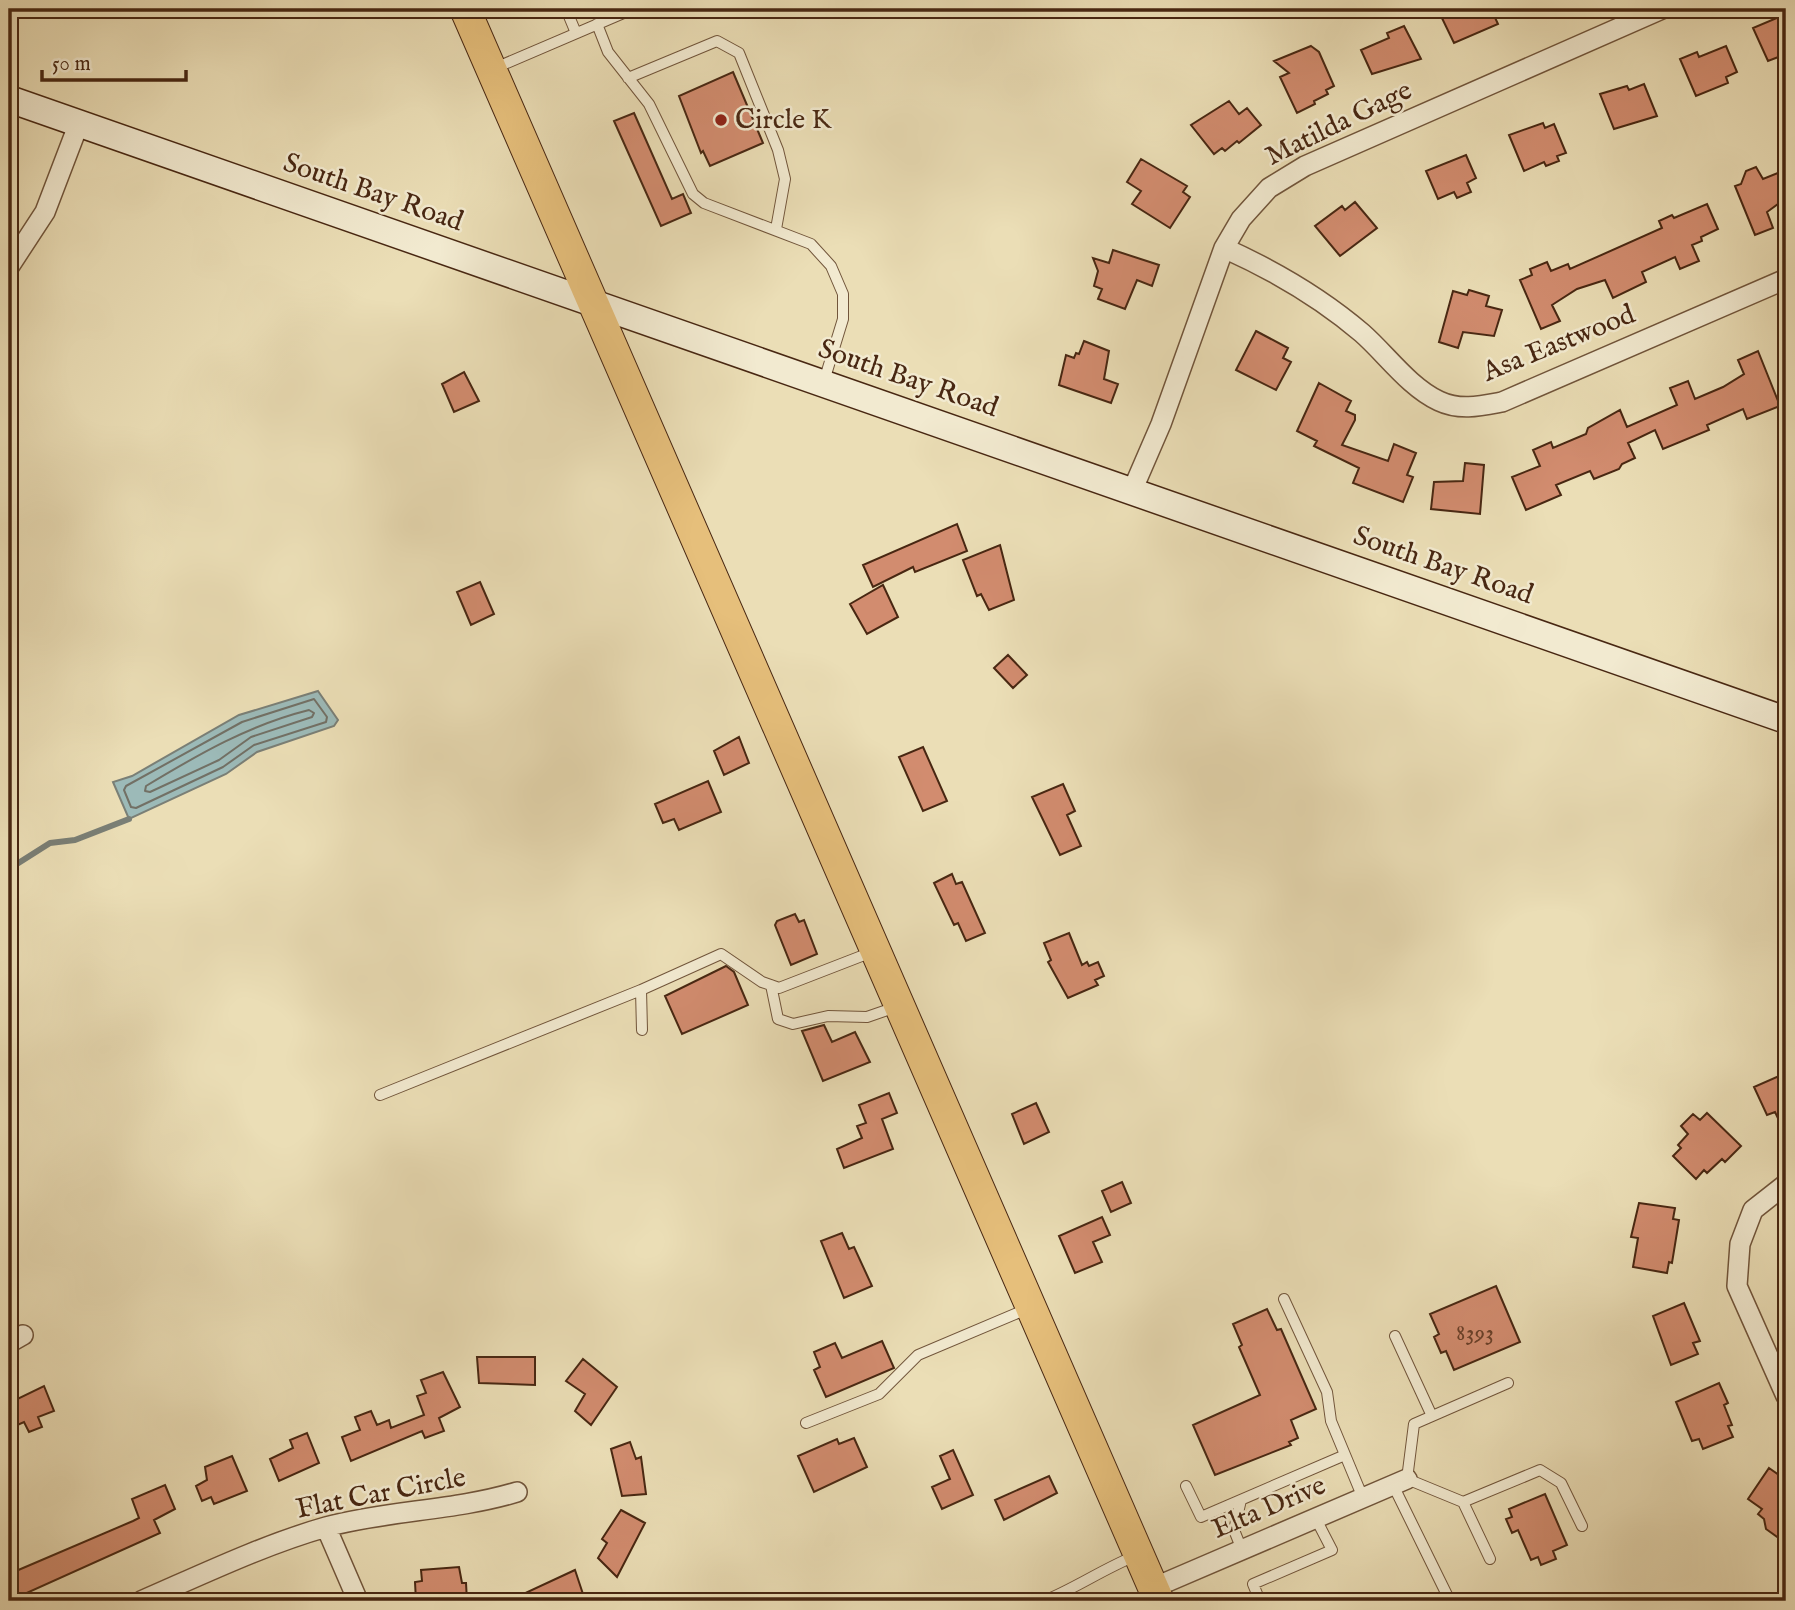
<svg xmlns="http://www.w3.org/2000/svg" width="1795" height="1610" viewBox="0 0 1795 1610" font-family="'IM FELL English',serif">
<style>
.water{fill:#9cbab8;stroke:#7a7f76;stroke-width:2}
.lines{fill:none;stroke-linecap:round;stroke-linejoin:round}
.shore{stroke:#727065;stroke-width:2}
.stream{stroke:#7a7f76;stroke-width:6}
.building{fill:#d28c6f;stroke:#482712;stroke-width:2}
.lane-casing{stroke:#71553b;stroke-width:12}
.street-casing{stroke:#71553b;stroke-width:22}
.secondary-casing{stroke:#482712;stroke-width:29}
.primary-casing{stroke:#482712;stroke-width:32}
.lane{stroke:#f2ead0;stroke-width:10}
.street{stroke:#f2ead0;stroke-width:19}
.secondary{stroke:#f2ead0;stroke-width:26}
.primary{stroke:#e6bf7b;stroke-width:30}
.poi-dot{fill:#8f2418;stroke:#f2ead0;stroke-width:2.5}
.labels{text-anchor:middle;dominant-baseline:central;stroke-width:5;stroke-linejoin:round;paint-order:stroke}
.number-label{font-size:24px;fill:#6a4029}
.poi-label{font-size:28px;fill:#482712;stroke:#f2ead0;text-anchor:start}
.street-label{font-size:28px;fill:#482712;stroke:#f2ead0}
</style>
<rect width="100%" height="100%" fill="#ebdeb6"/>
<filter id="stains"><feTurbulence type="fractalNoise" baseFrequency=".00286" numOctaves="4"/><feColorMatrix values="0 0 0 0 .2 0 0 0 0 .09 0 0 0 0 .02 0 0 0 .5 -.17"/></filter>
<radialGradient id="worn" r=".72"><stop offset=".6" stop-color="#630" stop-opacity="0"/><stop offset="1" stop-color="#630" stop-opacity=".3"/></radialGradient>
<path class="water" d="M318,691L338,720L334,726L257,752L226,774L129,819L113,782L132,776L239,715Z"/>
<g class="lines">
<path class="shore" d="M314,699L327,717L326,722L254,745L223,767L136,808L131,807L124,790L126,786L242,722Z
M309,710L314,713L312,717L251,737L219,760L150,792L145,791L146,786C199,754 249,725 309,710Z"/>
<path class="stream" d="M9,869L50,843L75,840L129,819"/>
</g>
<path class="building" d="M1453,9H1491L1498,24L1454,43L1440,14Z
M1786,14V54L1768,61L1753,28Z
M1404,26L1421,59L1372,74L1361,50L1389,38L1387,33Z
M1311,46L1319,52L1334,86L1326,90L1328,94L1314,101L1315,104L1297,113L1280,77L1289,73L1274,61Z
M1726,46L1737,72L1726,77L1728,83L1696,96L1680,59L1697,52L1699,57Z
M733,72L763,143L710,166L703,151L701,153L679,96Z
M1644,84L1657,116L1614,129L1600,94L1627,86L1629,90Z
M1229,101L1239,114L1247,108L1261,125L1239,143L1237,141L1225,151L1222,148L1214,154L1191,125Z
M634,113L672,199L683,194L691,213L661,226L614,121Z
M1543,123L1545,128L1554,124L1566,153L1557,156L1559,161L1546,166L1544,162L1524,171L1509,135Z
M1466,155L1476,178L1467,183L1471,192L1457,198L1454,192L1438,199L1426,171Z
M1141,159L1187,186L1183,192L1190,197L1170,228L1132,204L1141,191L1127,182Z
M1756,167L1763,179L1783,171L1786,198L1767,212L1773,228L1755,235L1735,186L1741,184L1746,171Z
M1355,202L1377,228L1340,256L1315,226L1342,206L1345,210Z
M1707,204L1718,229L1701,237L1702,241L1692,245L1699,261L1680,269L1675,257L1642,272L1646,282L1613,298L1605,280L1577,289L1552,305L1560,321L1541,329L1520,280L1532,275L1530,269L1547,262L1551,271L1568,264L1570,269L1662,228L1659,221L1672,215L1674,218Z
M1113,250L1159,265L1152,286L1137,280L1125,309L1098,299L1102,289L1094,286L1098,271L1093,258L1109,263Z
M1469,290L1489,296L1486,306L1502,310L1494,336L1463,332L1458,348L1439,342L1453,291L1467,295Z
M1256,331L1288,348L1283,358L1291,362L1276,390L1236,370Z
M1084,341L1109,351L1104,379L1118,384L1111,403L1059,385L1066,355L1074,358L1076,353L1079,354Z
M1758,351L1780,406L1747,419L1743,409L1707,425L1709,430L1663,449L1655,430L1628,443L1635,458L1622,464L1619,469L1594,479L1590,471L1556,485L1561,495L1526,510L1512,477L1540,466L1533,450L1551,442L1553,448L1586,434L1588,428L1620,410L1627,427L1677,405L1670,388L1688,381L1695,399L1723,387L1744,374L1738,360Z
M464,372L479,401L454,412L442,384Z
M1319,383L1351,401L1346,411L1355,415V420L1342,445L1388,461L1394,444L1416,453L1407,475L1413,477L1403,502L1353,483L1359,468L1314,446L1317,441L1297,431Z
M1465,463L1484,465L1480,514L1431,509L1434,482L1463,481Z
M957,524L967,551L915,572L913,567L873,587L863,565Z
M1000,545L1014,600L989,610L981,594L977,596L963,560Z
M480,582L494,614L471,625L457,592Z
M883,585L898,617L867,634L850,604Z
M1008,655L1027,675L1013,688L994,668Z
M739,737L749,763L724,775L714,751Z
M923,747L947,801L923,811L899,757Z
M708,781L721,812L679,830L674,819L663,823L655,804Z
M1063,784L1075,811L1067,815L1081,846L1060,855L1032,797Z
M952,874L956,884L962,882L985,933L966,941L958,923L954,925L934,883Z
M795,914L799,922L804,920L817,954L791,965L775,925L777,921Z
M1069,933L1082,965L1087,962L1089,966L1098,962L1104,976L1095,980L1098,985L1068,998L1048,962L1051,960L1044,943Z
M726,966L734,972L748,1005L682,1034L665,996Z
M824,1025L832,1042L855,1032L870,1062L823,1081L802,1031Z
M1786,1073V1135L1775,1112L1767,1115L1754,1087Z
M889,1093L897,1113L882,1119L893,1149L844,1168L837,1149L862,1138L857,1126L866,1123L859,1105Z
M1036,1103L1049,1132L1024,1144L1012,1114Z
M1707,1113L1741,1146L1725,1162L1722,1159L1707,1173L1704,1170L1696,1179L1673,1156L1681,1148L1678,1145L1688,1134L1681,1126L1693,1114L1700,1120Z
M1122,1182L1131,1203L1111,1212L1102,1191Z
M1639,1203L1675,1208L1673,1219L1679,1220L1672,1263L1669,1262L1667,1273L1633,1267L1638,1238L1631,1237Z
M1102,1217L1110,1235L1093,1242L1102,1262L1075,1273L1059,1236Z
M842,1233L849,1249L854,1247L872,1286L844,1298L821,1241Z
M1496,1286L1520,1342L1454,1370L1446,1351L1441,1353L1434,1337L1439,1334L1430,1314Z
M1684,1303L1700,1341L1693,1343L1698,1354L1671,1365L1653,1316Z
M1267,1309L1277,1330L1281,1329L1316,1409L1291,1420L1298,1438L1289,1442L1291,1445L1215,1475L1193,1425L1260,1395L1239,1347L1242,1345L1233,1324Z
M882,1341L894,1368L826,1397L814,1370L820,1367L814,1352L835,1343L842,1358Z
M477,1357H535V1385L479,1383Z
M583,1359L617,1387L591,1425L575,1411L585,1394L566,1381Z
M443,1372L460,1407L439,1418L444,1431L425,1438L422,1431L351,1461L342,1437L360,1430L355,1417L371,1411L377,1425L389,1420L391,1428L424,1415L417,1396L426,1393L421,1380Z
M1719,1383L1728,1403L1724,1405L1732,1425L1728,1426L1733,1437L1703,1449L1699,1439L1692,1441L1676,1402Z
M44,1386L54,1411L38,1417L42,1427L29,1432L24,1422L15,1426L9,1403Z
M307,1433L319,1463L279,1481L270,1459L293,1448L290,1440Z
M854,1438L867,1467L814,1492L798,1456L837,1439L839,1444Z
M630,1442L636,1459L641,1457L646,1494L622,1496L611,1449Z
M953,1450L973,1495L942,1509L932,1487L950,1479L940,1456Z
M232,1456L247,1491L214,1504L211,1497L202,1501L196,1486L207,1480L205,1467Z
M1769,1468L1786,1480V1530L1780,1539L1766,1529L1764,1519L1758,1514L1762,1509L1748,1499Z
M1049,1476L1057,1493L1004,1520L995,1500Z
M165,1485L175,1509L154,1520L160,1533L9,1601V1574L133,1521L139,1518L132,1499Z
M1545,1494L1567,1545L1553,1551L1556,1559L1541,1565L1538,1557L1531,1560L1518,1530L1512,1533L1506,1519L1512,1517L1509,1509Z
M621,1510L645,1523L617,1577L598,1558L607,1543L602,1539Z
M459,1567L462,1583H466L467,1601H416L415,1582L422,1581L421,1570Z
M575,1570L584,1597L572,1601H508Z"/>
<g class="lines">
<defs>
<path id="lane" d="M566,9L576,33
M597,24L608,52L649,104L693,194L704,203L811,244L831,266L843,294V319L824,381
M495,68L633,9
M628,78L717,41L739,53L778,150L785,179L776,229
M771,985L778,1019L793,1024L828,1016L867,1017L896,1007
M642,1030L641,990L721,954L762,982L779,988L872,952
M380,1095L641,990
M1284,1299L1327,1392L1331,1421L1363,1498
M1395,1336L1431,1414
M806,1423L879,1394L918,1355L1027,1309
M1393,1485L1450,1601
M1186,1486L1201,1517L1345,1455
M1241,1500L1234,1530L1242,1550
M1463,1502L1540,1470L1561,1483L1582,1526
M1490,1559L1463,1502L1407,1479L1414,1424L1508,1383
M1044,1601C1076,1588 1103,1569 1135,1556
M1260,1601L1253,1584L1332,1550L1316,1519"/>
<path id="street" d="M1224,248C1273,270 1321,298 1362,333C1386,354 1409,387 1439,401C1460,411 1481,406 1502,402L1786,279
M9,267L45,212L79,123
M1132,491L1161,424L1224,248L1241,219L1269,188L1305,166L1662,9
M1786,1184L1753,1210L1740,1244L1737,1286L1786,1396
M9,1343L23,1335
M326,1527L358,1601
M1153,1588L1407,1479
M141,1601C201,1575 263,1545 326,1527C389,1510 454,1511 517,1492"/>
<path id="secondary" d="M9,99L1786,720"/>
<path id="primary" d="M465,9L1159,1601"/>
</defs>
<use href="#lane" class="lane-casing"/>
<use href="#street" class="street-casing"/>
<use href="#secondary" class="secondary-casing"/>
<use href="#primary" class="primary-casing"/>
<use href="#lane" class="lane"/>
<use href="#street" class="street"/>
<use href="#secondary" class="secondary"/>
<use href="#primary" class="primary"/>
</g>
<circle class="poi-dot" cx="721" cy="120" r="7"/>
<g class="labels">
<g class="number-label">
<text x="1475" y="1333">8393</text>
</g>
<g class="poi-label">
<text x="735" y="120">Circle K</text>
</g>
<g class="street-label">
<text transform="translate(1339 124) rotate(-26)">Matilda Gage</text>
<text transform="translate(373 193) rotate(19)">South Bay Road</text>
<text transform="translate(1559 344) rotate(-22)">Asa Eastwood</text>
<text transform="translate(908 379) rotate(19)">South Bay Road</text>
<text transform="translate(1443 566) rotate(19)">South Bay Road</text>
<text transform="translate(381 1494) rotate(-11)">Flat Car Circle</text>
<text transform="translate(1269 1508) rotate(-23)">Elta Drive</text>
</g>
</g>
<rect width="1795" height="1610" fill="none" stroke="#ebdeb6" stroke-width="35"/>
<rect x="10" y="10" width="1774" height="1589" fill="none" stroke="#482712" stroke-width="3.5"/>
<rect x="18" y="18" width="1760" height="1575" fill="none" stroke="#482712" stroke-width="2"/>
<path d="M42 70v10h144v-10" fill="none" stroke="#482712" stroke-width="3.5"/>
<text x="52" y="70" font-size="21" fill="#482712" stroke="#f2ead0" stroke-width="5" paint-order="stroke">50 m</text>
<rect width="100%" height="100%" filter="url(#stains)"/>
<rect width="100%" height="100%" fill="url(#worn)"/>
</svg>
